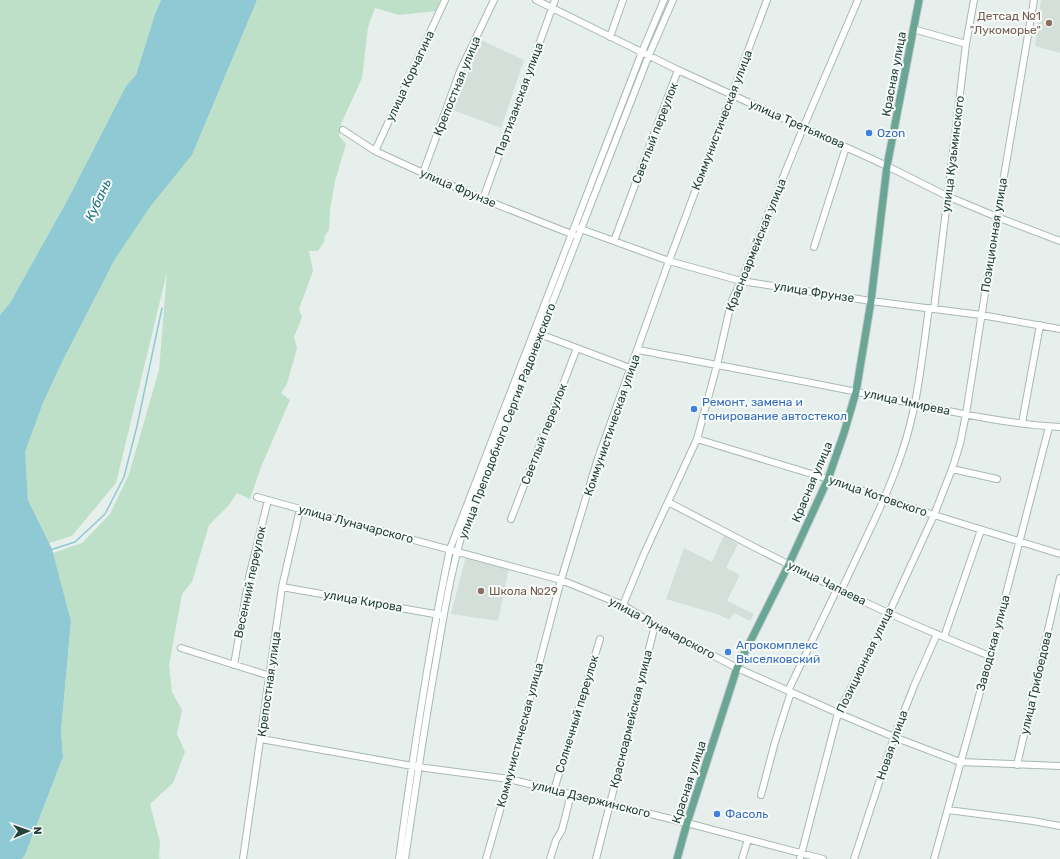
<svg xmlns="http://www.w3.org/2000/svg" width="1060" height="859" viewBox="0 0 1060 859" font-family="Rubik,sans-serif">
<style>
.built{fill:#d4dfda}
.green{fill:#bfe0c8}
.water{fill:#8ec9d4}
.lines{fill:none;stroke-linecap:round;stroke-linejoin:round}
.stream{stroke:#8ec9d4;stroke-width:1.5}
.minor-casing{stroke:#a8b8b2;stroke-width:8}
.major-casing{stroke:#c2cac8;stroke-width:9}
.minor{stroke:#fff;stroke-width:6}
.major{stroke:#6aa596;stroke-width:7}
.education-dot{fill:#8d6e63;stroke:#f7fbf9;stroke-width:1.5}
.shop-dot{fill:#3f7fe0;stroke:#f7fbf9;stroke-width:1.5}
.labels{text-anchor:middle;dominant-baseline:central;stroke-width:4;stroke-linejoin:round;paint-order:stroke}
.education-label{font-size:12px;fill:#785e54;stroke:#f7fbf9;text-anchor:end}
.street-label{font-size:12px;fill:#24423a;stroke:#f7fbf9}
.shop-label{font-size:12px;fill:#366cbe;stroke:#f7fbf9;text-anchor:start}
.water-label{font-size:13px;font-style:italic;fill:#1c6f80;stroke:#f7fbf9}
</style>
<rect width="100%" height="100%" fill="#e6efeb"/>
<path class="built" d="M1041,0H1060V53L1035,46Z
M481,40L524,60L501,128L453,110Z
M724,535L738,544L726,568L740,575L727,601L754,614L750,621L734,613L729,620L717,614L666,599L684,548L712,562Z
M466,556L509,568L498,621L451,614Z"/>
<path class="green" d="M0,0H161L155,14L136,75L126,86L68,199L10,303L0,315Z
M257,0H440L436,11L399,15L375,8L368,27L362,78L341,124L339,136L346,144L335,181L330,210L329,230L325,235L324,242L318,251H309L313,271L299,309L302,317L294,337L297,348L287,384L281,393L290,400L261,467L250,499L237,493L229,505L209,525L192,582L182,594L169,665L172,692L182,710L177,734L185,752L173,783L150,804L160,842L159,858L161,859H22L25,855L63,757L61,731L71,621L53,553L82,543L110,514L129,474L159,370L167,272L116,483L72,536L49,543L28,500L25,452L43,403L62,362L115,259L150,207L192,155Z"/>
<path class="water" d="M161,0H257L192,155L150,207L115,259L62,362L43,403L25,452L28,500L52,549L71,621L61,731L63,757L25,855L22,859H0V315L10,303L68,199L126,86L136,75L155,14Z"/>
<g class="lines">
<path class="stream" d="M50,550L75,542L105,514L124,477L137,426L162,308"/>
<defs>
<path id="minor" d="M536,0L678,70L887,166L947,196L997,217L1060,241
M913,29L966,44
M610,37L623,0
M343,130L375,151L423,173L483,199L574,235
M375,151L445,0
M423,173L460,71L494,0
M483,199L555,0
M578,228L669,261L741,281L871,301L981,315L1060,329
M614,241L678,70
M814,247L846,147
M934,309L966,44L974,0
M537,333L630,368
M638,350C716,365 794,379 872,395C933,407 998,424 1060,427
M1022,423L1040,325
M697,439L828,479L934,515L1060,554
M952,469L997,479
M257,497L300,509L561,580L623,605L655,625L737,668L847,717L894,737L960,762L1060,766
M668,502C726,532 783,563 842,591C890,615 940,636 990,656
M511,519L577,348
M282,587L440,615
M841,591C862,545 886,500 902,452C918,406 922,356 929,308
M623,605L644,554L697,439L717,365L731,303L741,281L803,128L858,0
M944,637L981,530
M181,648L270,676
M234,665L249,577L268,500
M788,691L837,589
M261,739L418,767L509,779L687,823L823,859
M1017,765L1060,578
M554,790L600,639
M761,795L775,742L791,692
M948,810L1033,821L1060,826
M243,859L282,587L300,509
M399,859C413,755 428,652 450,549L642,52L664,0
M405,859C415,793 424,727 436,661C443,618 450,576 462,534L649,55L673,0
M486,859L509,779L561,580L598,458L669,261L767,0
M550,859L556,840L562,830L571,794
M596,859L655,625
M742,859L748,839
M800,859L838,713L889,613L934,515L952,469L960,444L966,414L997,217L1034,0
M854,859L894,737L914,686L937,634
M934,859L990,656L1049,427"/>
<path id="major" d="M677,859L687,823L737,668L789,564L828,479L844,433L856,392L871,301L887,166L919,0"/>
</defs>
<use href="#minor" class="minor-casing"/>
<use href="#major" class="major-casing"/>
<use href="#minor" class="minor"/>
<use href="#major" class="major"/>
</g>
<g class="education-dot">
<circle cx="1049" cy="23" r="4"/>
<circle cx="481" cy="591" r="4"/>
</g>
<g class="shop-dot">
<circle cx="869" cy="133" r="4"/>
<circle cx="694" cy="409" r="4"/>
<circle cx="728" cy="652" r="4"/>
<circle cx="717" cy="814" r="4"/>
</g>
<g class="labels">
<g class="education-label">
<text x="1041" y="16">Детсад №1<tspan x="1041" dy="14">"Лукоморье"</tspan></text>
<text x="489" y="591" text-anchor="start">Школа №29</text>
</g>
<g class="street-label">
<text transform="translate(894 74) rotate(-79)">Красная улица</text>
<text transform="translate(410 76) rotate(-65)">улица Корчагина</text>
<text transform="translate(457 86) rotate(-68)">Крепостная улица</text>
<text transform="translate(519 99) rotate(-70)">Партизанская улица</text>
<text transform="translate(722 120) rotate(-69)">Коммунистическая улица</text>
<text transform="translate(797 124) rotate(24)">улица Третьякова</text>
<text transform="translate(655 133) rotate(-69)">Светлый переулок</text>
<text transform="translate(953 154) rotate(-83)">улица Кузьминского</text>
<text transform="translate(458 188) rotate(23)">улица Фрунзе</text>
<text transform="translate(994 235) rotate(-81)">Позиционная улица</text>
<text transform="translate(756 245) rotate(-68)">Красноармейская улица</text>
<text transform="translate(814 292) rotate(9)">улица Фрунзе</text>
<text transform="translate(907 402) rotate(12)">улица Чмирева</text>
<text transform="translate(507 421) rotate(-69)">улица Преподобного Сергия Радонежского</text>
<text transform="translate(612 425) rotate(-71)">Коммунистическая улица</text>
<text transform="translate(544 434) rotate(-69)">Светлый переулок</text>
<text transform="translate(812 482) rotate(-67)">Красная улица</text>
<text transform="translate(878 496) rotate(19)">улица Котовского</text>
<text transform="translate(356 524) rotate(15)">улица Луначарского</text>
<text transform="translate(250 582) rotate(-78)">Весенний переулок</text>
<text transform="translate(827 583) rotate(26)">улица Чапаева</text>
<text transform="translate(363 601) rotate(10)">улица Кирова</text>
<text transform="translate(662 628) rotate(28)">улица Луначарского</text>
<text transform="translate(993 643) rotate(-75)">Заводская улица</text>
<text transform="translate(865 660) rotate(-64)">Позиционная улица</text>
<text transform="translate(1036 683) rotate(-77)">улица Грибоедова</text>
<text transform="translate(269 684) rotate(-82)">Крепостная улица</text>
<text transform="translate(577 714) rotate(-73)">Солнечный переулок</text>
<text transform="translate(631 719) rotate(-76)">Красноармейская улица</text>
<text transform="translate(520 735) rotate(-75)">Коммунистическая улица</text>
<text transform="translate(892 745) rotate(-71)">Новая улица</text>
<text transform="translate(689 782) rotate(-72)">Красная улица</text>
<text transform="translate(591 799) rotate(14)">улица Дзержинского</text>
</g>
<g class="shop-label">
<text x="877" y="133">Ozon</text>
<text x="702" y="402">Ремонт, замена и<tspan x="702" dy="14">тонирование автостекол</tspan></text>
<text x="736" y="645">Агрокомплекс<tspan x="736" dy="14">Выселковский</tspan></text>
<text x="725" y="814">Фасоль</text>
</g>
<g class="water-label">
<text transform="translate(98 200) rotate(-65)">Кубань</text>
</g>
</g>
<g transform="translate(28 831) rotate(88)" stroke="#f7fbf9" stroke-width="3" paint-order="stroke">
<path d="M0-3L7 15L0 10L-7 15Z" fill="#24423a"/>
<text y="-6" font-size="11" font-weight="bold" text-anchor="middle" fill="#24423a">N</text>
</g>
</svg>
